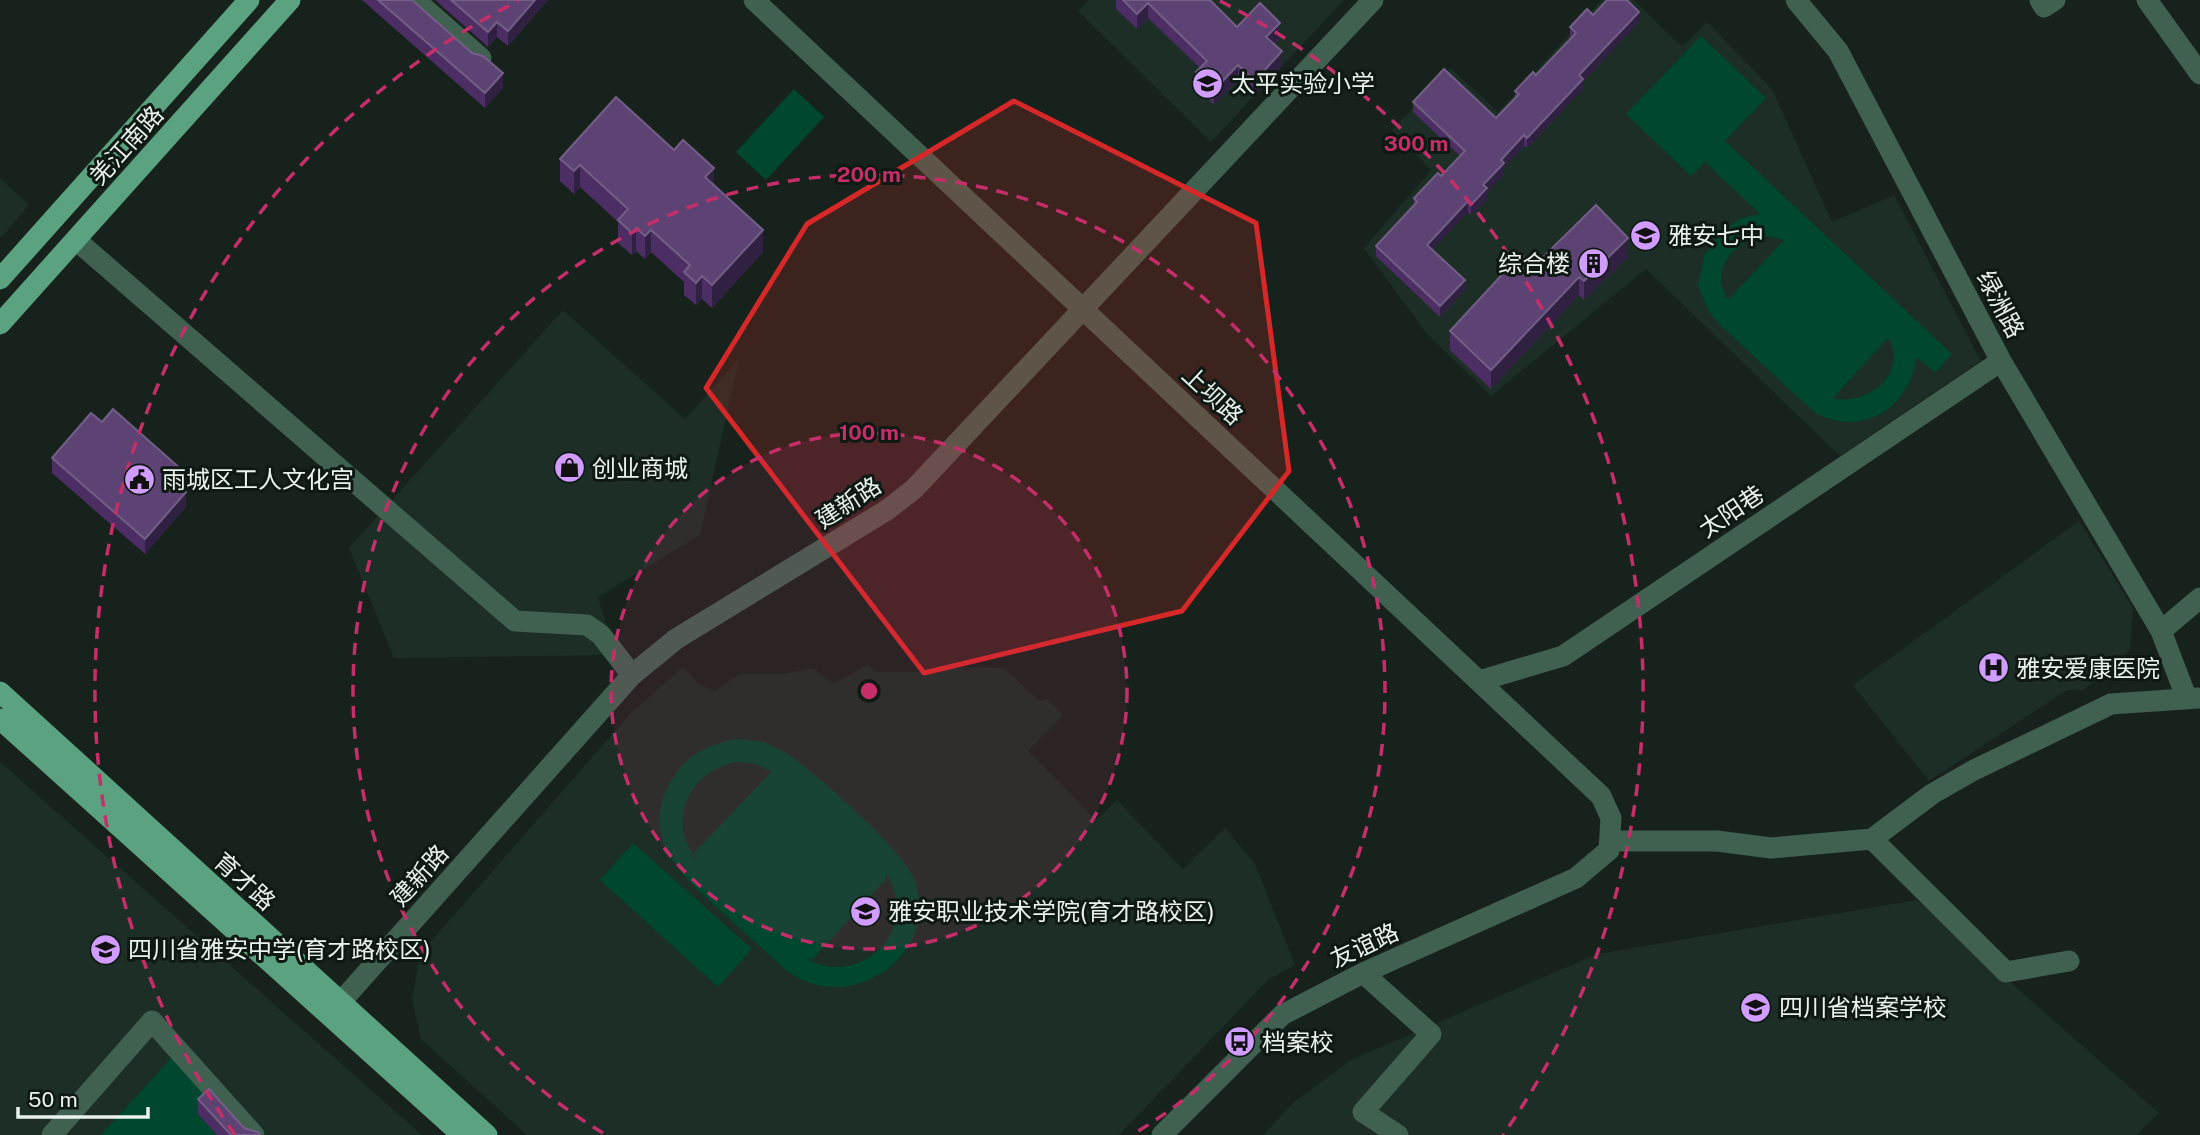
<svg xmlns="http://www.w3.org/2000/svg" width="2200" height="1135" viewBox="0 0 2200 1135" font-family="'Public Sans','Noto Sans SC',sans-serif">
<style>
.built{fill:#1c2e25}
.green{fill:#00472f;fill-rule:evenodd}
.lines{fill:none;stroke-linecap:round;stroke-linejoin:round}
.minor{stroke:#406050;stroke-width:21}
.major{stroke:#5ba281;stroke-width:21}
.wall{fill:#4c2e64}
.shaded-wall{fill:#302041}
.building{fill:#5d4373;stroke:#735e86;stroke-width:2}
.marked{fill:#d62828;fill-opacity:0.2;stroke:#d62828;stroke-width:5;stroke-linejoin:round}
.ring{fill:none;stroke:#c62e6a;stroke-width:3.5;stroke-dasharray:12 9}
.labels{text-anchor:middle;dominant-baseline:central;stroke-width:6;stroke-linejoin:round;paint-order:stroke}
.poi-label{font-size:24px;fill:#eaf2ee;stroke:#0e1913;text-anchor:start}
.street-label{font-size:24px;fill:#eaf2ee;stroke:#0e1913}
.centre{fill:#c62e6a;stroke:#0e1913;stroke-width:3.5}
.ring-label{font-size:21px;text-anchor:middle;font-weight:bold;fill:#c62e6a;stroke:#0e1913;stroke-width:6;stroke-linejoin:round;paint-order:stroke}
</style>
<rect width="100%" height="100%" fill="#17221c"/>
<path class="built" d="M1089,0H1344L1211,142L1078,11Z
M1601,0H1634L1682,47L1707,22L1772,89L1832,222L1894,195L1981,361L1840,456L1646,269L1491,396L1427,334L1364,248L1431,170L1392,130L1451,68L1498,112Z
M0,178L29,205L0,239Z
M563,310L685,419L739,359L700,535L598,597L616,655L394,658L349,548Z
M2079,521L2133,608L2130,650L2084,690H2067L1929,781L1853,685Z
M867,665L876,672H921L948,667L1004,668L1039,701L1047,699L1063,715L1028,751L1096,820L1117,800L1183,869L1225,828L1255,864L1295,965L1268,980L1119,1135H527L421,1039L412,999L420,954L630,714L683,667L699,684L714,691L740,674H785L813,668L833,684Z
M0,762L422,1135H0Z
M1917,900L2159,1113L2136,1135H1263L1294,1102L1351,1060L1597,954Z"/>
<path class="green" d="M1701,36L1766,98L1725,141L1952,354L1935,373L1917,357C1909,408 1863,438 1815,413L1718,323L1708,310L1698,286L1704,256L1720,233L1739,219L1760,214L1706,163L1709,158L1691,176L1626,114ZM1767,236L1784,240L1728,300C1708,268 1736,239 1767,236ZM1888,338C1910,373 1866,407 1833,398Z
M794,89L824,117L766,180L736,152Z
M736,739L764,742L787,753C817,775 904,850 915,881C941,957 847,1018 786,970C765,951 744,932 722,912C683,877 638,839 671,781C685,756 708,744 736,739ZM736,762L755,764L772,771L694,853L698,861C665,822 689,771 736,762ZM885,873C924,927 860,991 805,958L812,960L886,879Z
M633,843L752,949L718,987L600,880Z
M173,1056L214,1099L198,1114L217,1135H101Z"/>
<g class="lines">
<path class="minor" d="M415,0L481,58
M754,0L1601,796L1611,818L1609,850L1576,878L1363,973L1282,1015L1162,1135
M1796,0L1838,51L2001,361L2161,631L2187,699
M2040,0L2044,7L2055,0
M2147,0L2200,74
M76,240L515,621L587,625L601,635L632,675
M2161,631L2200,598
M1479,681L1563,656L2001,361
M1872,839L2006,972L2069,961
M1612,841H1717L1771,848L1872,839L1932,794L1974,770L2111,704L2198,698
M1363,973L1431,1034L1363,1112L1398,1135
M330,1014L632,675L676,639L887,510L914,489L1373,0
M52,1135L152,1021L254,1135"/>
<path class="major" d="M0,279L249,0
M0,324L290,0
M0,692L487,1135
M0,719L462,1135"/>
</g>
<path class="wall" d="M362,0H412L503,88L485,108Z
M435,0H548L508,46L497,37L488,47Z
M1116,0H1210L1237,27L1280,38L1274,44L1282,66L1255,95L1238,80L1214,105L1196,87V72L1200,68L1148,18L1137,29L1116,9Z
M1593,15L1639,22L1583,82V89L1527,148L1524,146L1504,167V174L1487,192V199L1471,215L1468,212L1432,250L1465,290L1440,317L1376,256V246L1414,206V198L1441,176L1460,156L1413,112V102L1496,118L1515,98V91L1536,75L1571,38L1570,37V27Z
M674,150L714,185L763,252L712,308L702,299L696,305L684,295V282L651,252L645,259L636,251L632,255L618,243V222L580,187L574,194L560,181V159Z
M1628,257L1584,300L1579,295L1491,389L1450,350V331L1534,266Z
M102,422L182,485L180,487L186,507L145,554L52,473V458Z
M198,1099L244,1128L260,1135H217L198,1114Z"/>
<path class="shaded-wall" d="M535,0H548L508,46V31Z
M1148,3V18L1137,29V14Z
M1639,12V22L1583,82V89L1527,148V138L1579,75Z
M497,22V37L488,47V32Z
M1280,23V38L1266,52V37Z
M1282,51V66L1255,95V81Z
M1238,65V80L1214,105V90Z
M503,73V88L485,108V93Z
M1524,135V146L1504,167V174L1487,192V199L1471,215V205L1483,185L1501,160Z
M580,165V187L574,194V171Z
M714,168V190L705,177Z
M1468,201V212L1427,255V245Z
M636,228V251L632,255V233Z
M651,230V252L645,259V236Z
M763,230V252L712,308V285Z
M1628,238V257L1584,300V281Z
M702,276V299L696,305V283Z
M1579,277V295L1491,389V370Z
M1465,280V290L1440,317V306Z
M182,470V485L173,496V480Z
M186,492V507L145,554V539Z"/>
<path class="building" d="M378,0H412L472,53L483,56L503,73L485,93Z
M451,0H535L508,31L497,22L488,32Z
M1123,0H1210L1237,27L1260,3L1280,23L1266,37L1282,51L1255,81L1238,65L1214,90L1196,72L1207,61L1148,3L1137,14Z
M1607,0H1627L1639,12L1579,75L1583,79L1527,138L1524,135L1501,160L1504,163L1483,185L1487,188L1471,205L1468,201L1427,245L1465,280L1440,306L1376,246L1417,202L1414,198L1438,173L1441,176L1465,151L1413,102L1444,69L1496,118L1519,94L1515,91L1533,72L1536,75L1576,33L1570,27L1587,9L1593,15Z
M616,97L674,150L683,140L714,168L705,177L763,230L712,285L702,276L696,283L684,272L690,265L651,230L645,236L636,228L632,233L618,220L628,209L580,165L574,171L560,159Z
M1596,205L1628,238L1584,281L1579,277L1491,370L1450,331L1521,254L1534,266Z
M113,409L182,470L173,480L186,492L145,539L52,458L91,413L102,422Z
M209,1089L244,1128L258,1132L260,1135H231L198,1099Z"/>
<path class="marked" d="M1014,101L1256,223L1289,471L1182,611L924,673L706,388L807,224Z"/>
<circle cx="869" cy="691" r="258" fill="#c62e6a" fill-opacity=".12"/>
<g class="ring">
<circle cx="869" cy="691" r="258"/>
<path d="M603 1133A516 516 0 1 1 1135 1133"/>
<path d="M235 1135A774 774 0 0 1 518 1M1220 1A774 774 0 0 1 1503 1135"/>
</g>
<defs>
<symbol id="school-disc" viewBox="-11 -11 22 22"><circle r="9.5" fill="#d09dff" stroke="#0e1913"/><path d="M0-5L7-2L0 1L-7-2ZM-4 1L0 2.5L4 1V4Q0 6-4 4Z" fill="#111"/></symbol>
<symbol id="building-disc" viewBox="-11 -11 22 22"><circle r="9.5" fill="#d09dff" stroke="#0e1913"/><path d="M-4-6H4V6H1V3H-1V6H-4ZM-2.5-4.3h1.7v1.8h-1.7ZM.8-4.3h1.7v1.8H.8ZM-2.5-1h1.7V.8h-1.7ZM.8-1h1.7V.8H.8Z" fill="#111"/></symbol>
<symbol id="shop-disc" viewBox="-11 -11 22 22"><circle r="9.5" fill="#d09dff" stroke="#0e1913"/><path d="M-5-2.5h2.3a2.7 3.5 0 0 1 5.4 0H5L5.5 6h-11ZM-1.5-2.5h3a1.5 2.3 0 0 0-3 0Z" fill="#111"/></symbol>
<symbol id="civic-disc" viewBox="-11 -11 22 22"><circle r="9.5" fill="#d09dff" stroke="#0e1913"/><path d="M-.6-6.5H3V-4.5H.6V-3L4-1V1h2V6H-6V1h2V-1L-.6-3ZM-1.2 2.5V6h2.4V2.5Z" fill="#111"/></symbol>
<symbol id="hospital-disc" viewBox="-11 -11 22 22"><circle r="9.5" fill="#d09dff" stroke="#0e1913"/><path d="M-5-5h3v3.5h4V-5h3V5h-3V1.5h-4V5h-3Z" fill="#111"/></symbol>
<symbol id="university-disc" viewBox="-11 -11 22 22"><circle r="9.5" fill="#d09dff" stroke="#0e1913"/><path d="M0-5L7-2L0 1L-7-2ZM-4 1L0 2.5L4 1V4Q0 6-4 4Z" fill="#111"/></symbol>
<symbol id="bus-disc" viewBox="-11 -11 22 22"><circle r="9.5" fill="#d09dff" stroke="#0e1913"/><path d="M-5-6H5V4H4V6H2V4H-2V6H-4V4H-5ZM-3.5-4V0h7V-4ZM-3.5 1.2v1.5H-2V1.2ZM2 1.2v1.5H3.5V1.2Z" fill="#111"/></symbol>
</defs>
<g fill-rule="evenodd">
<use href="#school-disc" x="1190" y="66" width="35" height="35"/>
<use href="#school-disc" x="1628" y="218" width="35" height="35"/>
<use href="#building-disc" x="1576" y="246" width="35" height="35"/>
<use href="#shop-disc" x="552" y="450" width="35" height="35"/>
<use href="#civic-disc" x="122" y="462" width="35" height="35"/>
<use href="#hospital-disc" x="1976" y="650" width="35" height="35"/>
<use href="#university-disc" x="848" y="894" width="35" height="35"/>
<use href="#school-disc" x="88" y="932" width="35" height="35"/>
<use href="#university-disc" x="1738" y="990" width="35" height="35"/>
<use href="#bus-disc" x="1222" y="1024" width="35" height="35"/>
</g>
<g class="labels">
<g class="poi-label">
<text x="1231" y="83">太平实验小学</text>
<text x="1668" y="235">雅安七中</text>
<text x="1570" y="263" text-anchor="end">综合楼</text>
<text x="592" y="468">创业商城</text>
<text x="162" y="479">雨城区工人文化宫</text>
<text x="2016" y="668">雅安爱康医院</text>
<text x="888" y="911">雅安职业技术学院(育才路校区)</text>
<text x="128" y="949">四川省雅安中学(育才路校区)</text>
<text x="1779" y="1007">四川省档案学校</text>
<text x="1262" y="1042">档案校</text>
</g>
<g class="street-label">
<text transform="translate(126 145) rotate(-48)">羌江南路</text>
<text transform="translate(2001 304) rotate(62)">绿洲路</text>
<text transform="translate(1213 395) rotate(43)">上坝路</text>
<text transform="translate(848 502) rotate(-33)">建新路</text>
<text transform="translate(1731 511) rotate(-34)">太阳巷</text>
<text transform="translate(419 875) rotate(-48)">建新路</text>
<text transform="translate(245 881) rotate(42)">育才路</text>
<text transform="translate(1364 945) rotate(-25)">友谊路</text>
</g>
</g>
<circle cx="869" cy="691" r="10" class="centre"/>
<g class="ring-label">
<text x="1416" y="151">300 m</text>
<text x="869" y="182">200 m</text>
<text x="869" y="440">100 m</text>
</g>
<path d="M18 1107v10h130v-10" fill="none" stroke="#eaf2ee" stroke-width="3.5"/>
<text x="28" y="1107" font-size="21" fill="#eaf2ee" stroke="#0e1913" stroke-width="5" paint-order="stroke">50 m</text>
</svg>
